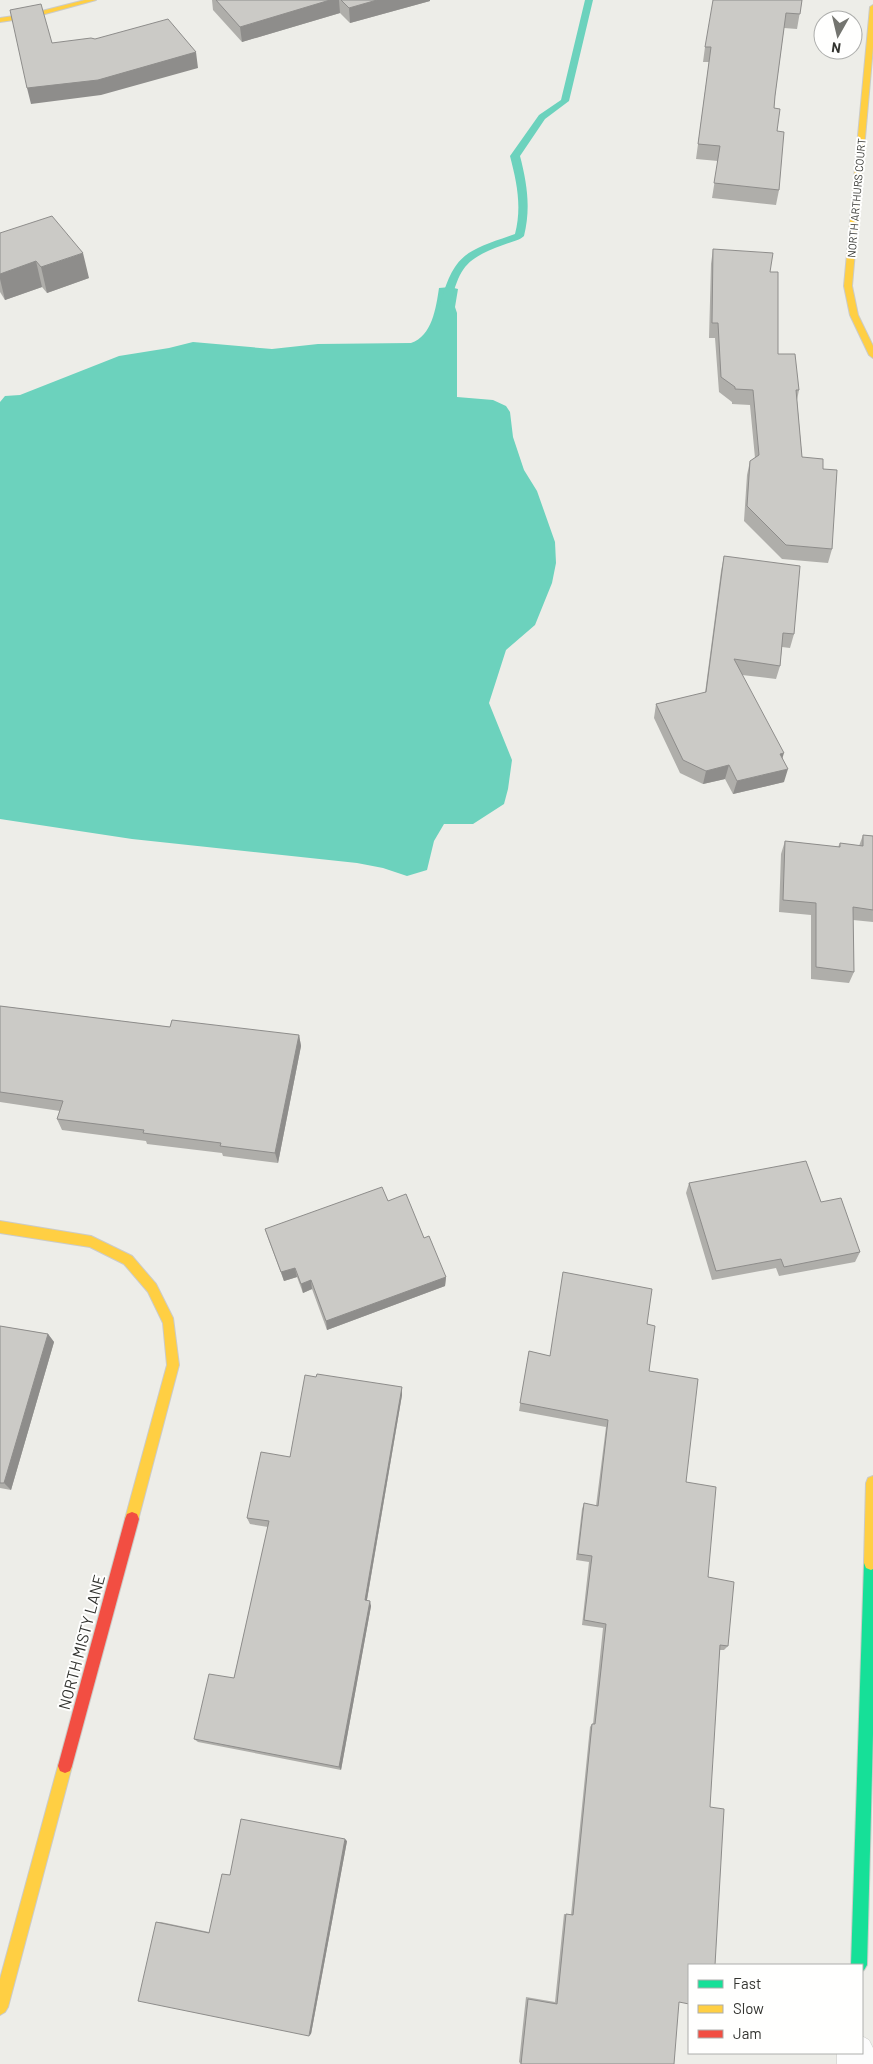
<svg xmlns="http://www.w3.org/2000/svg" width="873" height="2064" viewBox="0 0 873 2064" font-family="Barlow,sans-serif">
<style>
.water{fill:#6cd2bd}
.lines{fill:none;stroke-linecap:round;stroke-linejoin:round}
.stream{fill:#6cd2bd;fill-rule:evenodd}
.street-casing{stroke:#cbcbc8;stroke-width:1}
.fast-casing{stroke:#cbcbc8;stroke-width:2}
.slow-casing{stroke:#cbcbc8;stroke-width:2}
.jam-casing{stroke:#cbcbc8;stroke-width:2}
.street{fill:#fcfcfc;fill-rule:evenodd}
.fast{fill:#16e098;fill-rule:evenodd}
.slow{fill:#ffcf43;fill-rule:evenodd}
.jam{fill:#f24e42;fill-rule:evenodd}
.wall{fill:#afaeaa}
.shaded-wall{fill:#8e8d8b}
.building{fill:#cbcac6;stroke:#8e8d8b}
.labels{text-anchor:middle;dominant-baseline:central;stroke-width:4;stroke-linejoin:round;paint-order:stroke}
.far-street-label{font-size:11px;fill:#333430;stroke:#fffffe}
.near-street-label{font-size:16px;fill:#333430;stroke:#fffffe}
</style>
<rect width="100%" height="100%" fill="#edede8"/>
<path class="water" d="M450,287L458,289L455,307L457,313V397L493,400L506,406L510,412L513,437L524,470L537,491L555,542L556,563L552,583L535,625L506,650L489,703L512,760L508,789L504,804L473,824H444L434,841L427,870L407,876L383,868L357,863L132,839L0,819V402L5,396L20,395L119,356L169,348L193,342L272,349L318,344L411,343C432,336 436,308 439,288Z"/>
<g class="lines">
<path class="stream" d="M585,0H593L569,101L545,119L520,156C527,183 531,208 524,236C519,241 510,242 503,245C465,259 460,267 450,305L449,307H441L440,305C454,253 466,251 515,234C522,207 517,183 510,156L539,115L561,100Z"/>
<defs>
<path id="street" d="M862,2036L869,2040L873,2048V2064H837V2053H862Z"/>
<path id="fast" d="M871,1556L873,1557V1734L867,1965L864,1970L862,1971V1965H851L864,1563L866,1558Z"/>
<path id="slow" d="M85,0H96L34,17L0,22V18L34,13Z
M873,5V47L852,286L858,315L873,346V358L869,355L850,315L844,286L870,7Z
M0,1221L91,1236L132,1256L156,1284L173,1318L179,1365L137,1524L132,1526L127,1524L125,1519L167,1365L163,1323L148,1292L124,1264L90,1247L0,1233Z
M873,1476V1569L871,1570L866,1568L864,1563L866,1483L868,1478Z
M65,1759L70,1761L72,1766L8,2007L5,2012L0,2015V1979L58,1766L60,1761Z"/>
<path id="jam" d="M132,1512L137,1514L139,1519L72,1766L70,1771L65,1773L60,1771L58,1766L125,1519L127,1514Z"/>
</defs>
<use href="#street" class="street-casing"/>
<use href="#fast" class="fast-casing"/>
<use href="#slow" class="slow-casing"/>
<use href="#jam" class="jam-casing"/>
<use href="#street" class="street"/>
<use href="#fast" class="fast"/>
<use href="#slow" class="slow"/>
<use href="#jam" class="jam"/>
</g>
<path class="wall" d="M212,0H430V1L350,23L340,13L242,42L213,10Z
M802,0L797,29L784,28L775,96L774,108L777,131L779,190L776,205L712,198L718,161L696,159L709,62H703L705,47Z
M0,233L89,278L47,293L42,287L5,300L0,292Z
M713,249L770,272L778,354L799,390L797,400L802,457L823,469L832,549L828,563L782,559L744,521L747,475L750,461L755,458L750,405L732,404V402L719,392L715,338H709L711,264Z
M724,556L794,634L790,648L782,647L780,666L776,679L742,675L783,759L784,782L733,794L725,779L703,784L680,773L654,718L656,704L705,693L721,571Z
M863,835L873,836V922L853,920L854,972L849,983L811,979V915L779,912L781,854L785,841L838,847L840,843L859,846Z
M0,1006L170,1027L299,1035L301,1046L278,1163L223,1156L222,1153L147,1144L146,1141L62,1130L57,1119L60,1111L0,1102Z
M689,1183L821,1202L860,1252L855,1262L779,1276L776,1268L712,1280L686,1193Z
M388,1201L424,1238L446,1277L445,1286L327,1330L312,1289L303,1293L297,1277L284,1281L268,1238L265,1229Z
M647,1324L649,1371L686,1482L708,1577L728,1646L724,1650H720L679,2002L521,2064L519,2062L526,1997L555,2002L564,1914L571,1915L590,1727L592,1724H593L603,1628L582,1625L589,1562L576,1560L582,1509L584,1503L596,1506L606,1427L519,1411L529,1351L549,1356Z
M0,1326L48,1334L54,1342L11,1490L0,1488Z
M316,1377L402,1387V1395L367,1600L371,1606L341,1770L198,1742L194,1739L234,1678L268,1527L250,1524L247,1518L290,1457Z
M347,1841L311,2034L156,1922H161L209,1932L230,1875Z"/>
<path class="shaded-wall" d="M330,0H339L340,13L242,42L240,27Z
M377,0H430V1L350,23L349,8Z
M196,52L198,68L101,95L31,104L27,88Z
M83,253L89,278L47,293L41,267Z
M36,261L42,287L5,300L0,279V274Z
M784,753L780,766V754Z
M729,765L725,779L703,784L706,771Z
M788,769L784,782L733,794L737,781Z
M299,1035L301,1046L278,1163L275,1153Z
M295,1268L297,1277L284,1281L281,1272Z
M446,1277L445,1286L327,1330L326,1321Z
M311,1280L312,1289L303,1293L301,1284Z
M48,1334L54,1342L11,1490L4,1483Z
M402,1387V1395L366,1605L365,1600Z
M370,1601L371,1606L341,1770L339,1767Z
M345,1839L347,1841L311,2034L309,2036Z"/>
<path class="building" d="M216,0H330L240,27Z
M341,0H377L349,8Z
M713,0H802L800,14L786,13L775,96L774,108L780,109L777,131L784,132L779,190L714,183L720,146L698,144L711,47H705Z
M41,4L52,43L91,38L95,39L168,19L196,52L98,80L27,88L10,10Z
M52,216L83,253L41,267L36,261L0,274V233Z
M713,249L773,253L770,272H778V354H795L799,390H796L802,457L823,459V469L837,470L832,549L786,545L747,506L750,461L759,455L753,390L735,389V387L721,377L718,323H712Z
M724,556L800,566L794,634L783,633L780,666L734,659L784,753L780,754L788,769L737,781L729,765L706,771L683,760L656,704L706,692Z
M863,835L873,836V910L853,907L854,972L816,967V903L783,900L785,841L840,847V843L863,846Z
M0,1006L170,1027L172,1020L299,1035L275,1153L220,1146L221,1143L143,1133L144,1130L57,1119L63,1101L0,1092Z
M806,1161L821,1202L841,1198L860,1252L784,1267L781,1259L716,1271L689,1183Z
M382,1187L388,1201L406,1194L424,1238L429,1236L446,1277L326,1321L311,1280L301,1284L295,1268L281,1272L265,1229Z
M563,1272L652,1289L647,1324L655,1326L649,1371L698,1379L686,1482L716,1487L708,1577L734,1582L728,1646L720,1645L710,1807L724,1809L715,1965H689V2004L679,2002L674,2064H521L528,1999L557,2004L566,1914L573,1915L592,1724H595L606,1624L584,1620L592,1556L578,1554L584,1503L598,1506L608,1420L520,1403L529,1351L550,1356Z
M0,1326L48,1334L4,1483H0Z
M317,1374L402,1387L365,1600L370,1601L339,1767L194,1739L209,1674L234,1678L269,1521L247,1518L261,1452L290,1457L305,1375L316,1377Z
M241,1819L345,1839L309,2036L138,2001L156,1922L209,1933L222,1874L230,1875Z"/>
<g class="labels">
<g class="far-street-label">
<text transform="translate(856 198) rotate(-85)">NORTH ARTHURS COURT</text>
</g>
<g class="near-street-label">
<text transform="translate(81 1642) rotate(-75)">NORTH MISTY LANE</text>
</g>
</g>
<rect x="688" y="1964" width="175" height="90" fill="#fffffe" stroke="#adaeac"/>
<rect x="698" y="1980" width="25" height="8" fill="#16e098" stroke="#adaeac"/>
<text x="733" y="1989" font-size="15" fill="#333430">Fast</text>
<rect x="698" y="2005" width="25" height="8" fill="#ffcf43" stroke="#adaeac"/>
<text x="733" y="2014" font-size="15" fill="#333430">Slow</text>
<rect x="698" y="2030" width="25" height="8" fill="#f24e42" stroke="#adaeac"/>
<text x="733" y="2039" font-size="15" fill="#333430">Jam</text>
<g transform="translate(838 35) rotate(188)"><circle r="24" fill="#fffffe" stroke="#adaeac"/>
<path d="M0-4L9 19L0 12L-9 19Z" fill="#747570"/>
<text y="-8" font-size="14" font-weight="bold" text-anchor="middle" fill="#333430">N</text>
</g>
</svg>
